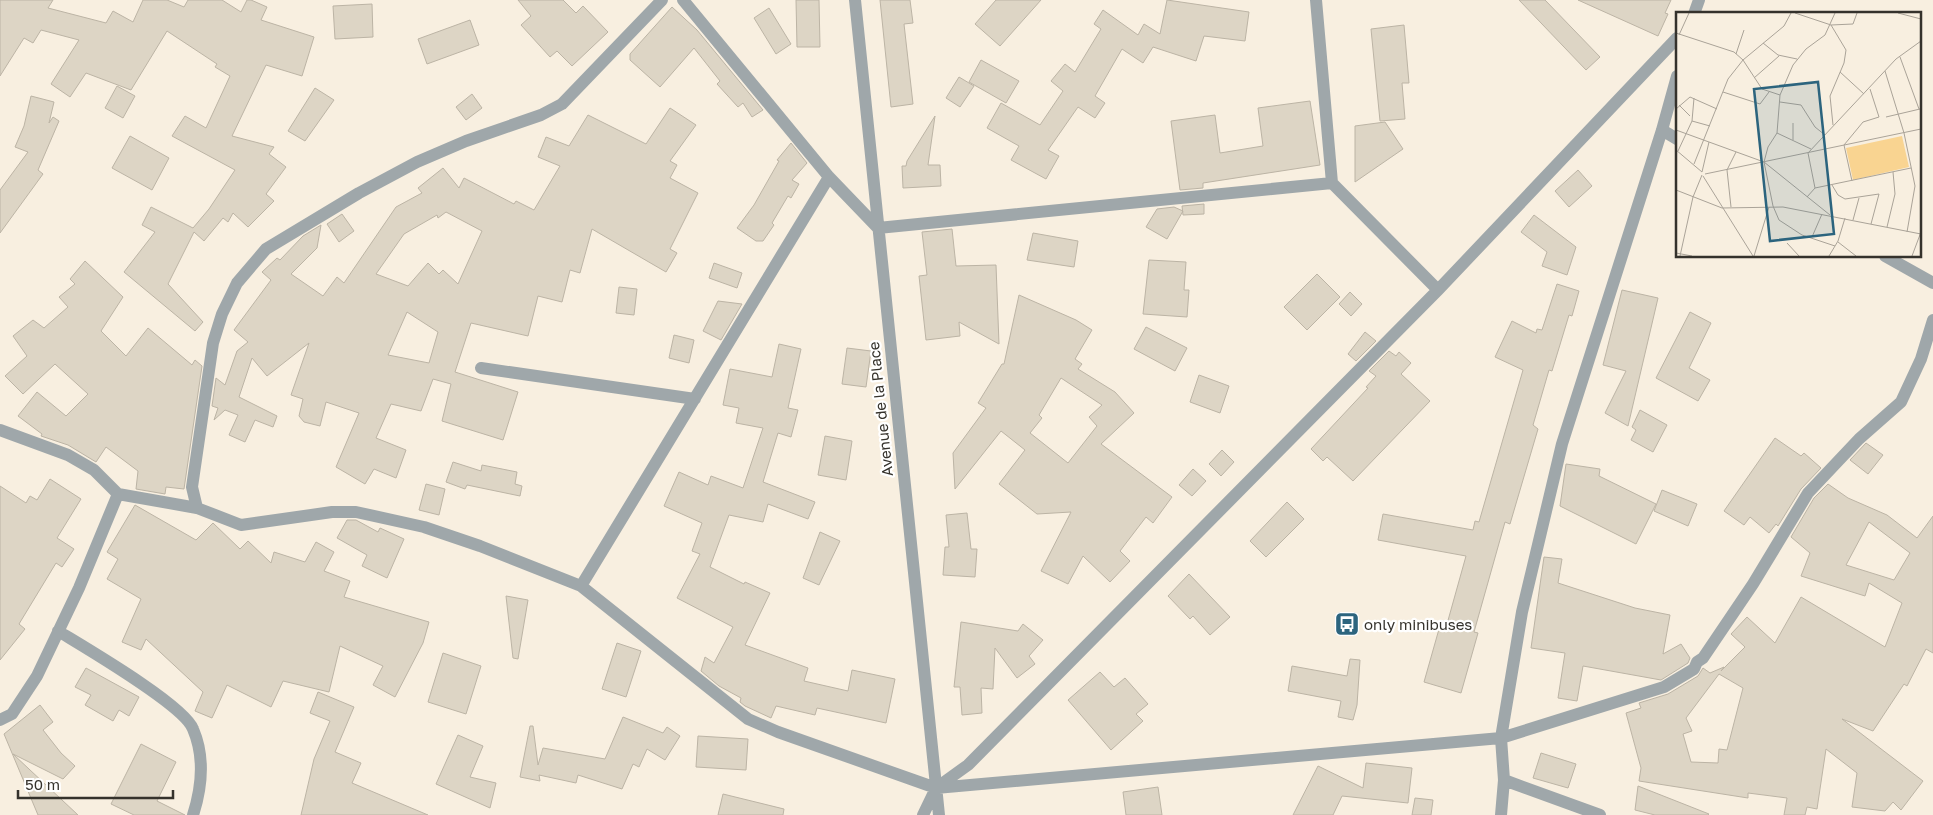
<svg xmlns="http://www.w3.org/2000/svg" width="1933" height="815" viewBox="0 0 1933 815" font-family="'Golos Text',sans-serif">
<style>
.building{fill:#ddd5c5;stroke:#bcb4a5;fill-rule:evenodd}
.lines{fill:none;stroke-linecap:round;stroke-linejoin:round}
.minor{stroke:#9fa7aa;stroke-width:12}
.labels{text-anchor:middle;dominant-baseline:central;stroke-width:4.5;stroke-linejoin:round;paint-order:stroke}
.street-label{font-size:15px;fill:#35322c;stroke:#fff}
.poi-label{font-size:15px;fill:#35322c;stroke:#fff;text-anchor:start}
.inset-road{fill:none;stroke:#aaa398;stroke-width:1}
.view{fill:#2c647e;fill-opacity:0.15;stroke:#2c647e;stroke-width:2.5}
.inset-edge{fill:none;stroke:#35322c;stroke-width:2.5}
</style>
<rect width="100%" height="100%" fill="#f8efe0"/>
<path class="building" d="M0,0H53L48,8L106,23L113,11L133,22L143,0H167L184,7L188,0H222L241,12L247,0H251L267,7L261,20L314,37L302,76L266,65L232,136L274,147L269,154L286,167L266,194L274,201L248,227L233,213L228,222L223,218L204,241L194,232L168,284L203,322L195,331L124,272L155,232L142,225L151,207L193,228L209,209L235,170L172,136L185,116L206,128L230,76L215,67L217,64L167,31L131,90L86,73L70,97L51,84L79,40L41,30L33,43L24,38L0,76Z
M518,0H563L576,13L583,6L608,32L572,66L557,51L550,57L521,25L531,16Z
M796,0H819L820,47H797Z
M880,0H910L913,23L904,24L913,104L891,107Z
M996,0H1041L1000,46L975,24Z
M1167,0L1249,12L1245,41L1204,36L1196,61L1153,47L1143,63L1122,49L1095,96L1105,103L1095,118L1078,107L1048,150L1059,156L1046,179L1011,160L1019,146L987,128L1001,103L1040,125L1063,91L1051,81L1065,64L1075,72L1101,29L1094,24L1103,10L1138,35L1144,24L1160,34Z
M1519,0H1545L1600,57L1586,70Z
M1578,0H1671L1665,13L1668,14L1658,36Z
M372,4L373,37L335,39L333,6Z
M672,7L697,30L763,110L752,117L743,103L738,107L717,84L720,81L694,48L660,87L630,60V54Z
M769,8L791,44L776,54L754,18Z
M470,20L479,45L427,64L418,39Z
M1404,25L1409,83H1402L1405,119L1380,121L1371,29Z
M981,60L1019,81L1006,103L969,82Z
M959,77L974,86L960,107L946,98Z
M117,86L135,96L123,118L105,108Z
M315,88L334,100L305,141L288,131Z
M472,94L482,108L466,120L456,107Z
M31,96L54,102L49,123L53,117L59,121L38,170L43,174L0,233V190L28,152L15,147L24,126Z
M1310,101L1320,165L1203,183V188L1180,190L1171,121L1215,115L1220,153L1263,146L1258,108Z
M670,108L696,125L670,161L677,165L670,178L698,193L670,249L677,253L666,272L592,229L580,273L570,270L562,302L538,296L528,336L471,323L455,372L518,392L503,440L442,421L451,384L433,379L421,411L391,404L376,438L406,450L396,478L374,469L365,484L336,467L359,413L326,402L320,426L304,422L299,416L303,399L291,395L309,343L267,376L252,358L239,397L277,416L273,427L255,420L245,442L229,435L238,415L225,410L214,420L218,408L212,406L216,378L225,385L237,351L248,342L234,330L271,280L262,272L277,258L280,260L303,236L321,225L317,248L291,274L323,296L337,277L344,283L396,207L422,193L418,188L443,168L459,188L464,178L514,204L516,201L534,210L560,166L538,157L546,137L569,146L588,115L646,144ZM446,212L482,231L458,284L443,270L439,274L428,263L408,286L376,274L404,234L437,215L438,218ZM407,312L438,332L429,363L388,355Z
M935,116L928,165H940L941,186L903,188L902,166H906L907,161Z
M1385,122L1403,149L1355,182V126Z
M130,136L169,158L152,190L112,168Z
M791,143L807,163L792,180L799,184L791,198L788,196L772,223L774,225L763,241H756L737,228L754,205L779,161L777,160Z
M1578,170L1592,186L1569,207L1555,191Z
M1204,204V214L1183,215L1182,206Z
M1174,207L1183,211L1167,239L1146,227L1157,209Z
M342,214L354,231L339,242L327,224Z
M1534,215L1576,247L1567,275L1542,266L1547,252L1521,232Z
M952,229L956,266L996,265L999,344L959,322L960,336L926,340L919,276L927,275L922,232Z
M1033,233L1078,241L1074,267L1027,260Z
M1149,260L1186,262L1184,290H1189L1187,317L1143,314Z
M85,261L123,297L101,331L126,356L148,328L192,365L195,360L202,366L184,489L166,487L165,494L136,489L138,471L106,447L96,462L68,445L41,436L42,434L18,416L37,392L66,416L88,394L55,364L23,394L5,376L27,356L13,336L33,320L44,328L68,307L59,297L75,284L70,279Z
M714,263L742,273L737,288L709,278Z
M1317,274L1340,297L1307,330L1284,307Z
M1557,284L1579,291L1572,316L1569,315L1552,371L1549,370L1533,425L1538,429L1510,524L1505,522L1474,632L1478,633L1461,693L1424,682L1441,622L1447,624L1466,556L1378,540L1383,514L1473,530L1475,521L1479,522L1523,370L1495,357L1512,321L1536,333L1537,329L1542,330Z
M619,287L637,289L634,315L616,313Z
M1622,290L1658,298L1628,426L1605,413L1626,371L1603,365Z
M1350,292L1362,304L1351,316L1339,304Z
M1019,295L1076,320L1092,330L1075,359L1082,364L1078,369L1115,392L1134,413L1101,444L1172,497L1153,523L1146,517L1120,551L1130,561L1110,582L1083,556L1068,584L1041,571L1071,512L1037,514L999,484L1025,450L1001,431L955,489L953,453L986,408L978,403L1002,364H1004ZM1061,378L1102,405L1089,417L1097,426L1068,463L1030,433L1042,418L1039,415Z
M718,301L742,304L721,340L703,331Z
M1690,312L1711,323L1689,368L1710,380L1698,401L1656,378Z
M1146,327L1187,348L1175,371L1134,349Z
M1365,332L1376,341L1356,361L1348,354Z
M674,335L694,340L689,363L669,358Z
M779,344L801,349L788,408L798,410L791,437L778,433L763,482L815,502L808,519L768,504L763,522L729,515L710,567L744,584L745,582L770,593L745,645L808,668L804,681L848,691L852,670L895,679L886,723L817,708L815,715L776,706L771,718L745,706L740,702L741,698L719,686L701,671L705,657L714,663L733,627L677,598L700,554L692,551L702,523L664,506L679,472L708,485L711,476L743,488L763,428L736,423L739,408L723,405L730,369L772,377Z
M847,348L871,351L866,387L842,384Z
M1389,351L1396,356L1399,352L1411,363L1401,374L1430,401L1353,481L1327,457L1323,461L1311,449L1368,388L1366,387L1376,376L1369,371Z
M1199,375L1229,386L1220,413L1190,402Z
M1640,410L1667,425L1653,452L1631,440L1636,430L1632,427Z
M825,436L852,441L846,480L818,475Z
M1775,438L1801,456L1804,453L1821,468L1801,489L1778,526L1776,524L1769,533L1750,517L1744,525L1724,511Z
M1866,443L1883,455L1868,474L1850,460Z
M1222,450L1234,462L1221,476L1209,464Z
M453,462L481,471L482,465L517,472L515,484L522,486L520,496L467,485L465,489L446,482Z
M1566,464L1600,469L1599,476L1656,504L1636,544L1560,506Z
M1193,469L1206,481L1192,496L1179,485Z
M50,479L81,499L57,538L74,549L62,567L56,563L19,624L25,629L0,660V486L26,503L30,496L37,500Z
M426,484L445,489L439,515L419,510Z
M1828,484L1848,498L1887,515L1917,538L1933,516V653L1926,649L1907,686L1904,684L1873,731L1842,719L1923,781L1901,810L1893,802L1885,811L1852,807L1857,773L1826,749L1817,809L1807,807L1805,815H1784L1787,798L1748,793V798L1639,781L1641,768L1626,713L1641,708L1639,703L1668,694L1698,676L1703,668L1710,673L1724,667L1721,671L1745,647L1731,634L1747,617L1775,643L1801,597L1885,647L1902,603L1869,583L1865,596L1801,576L1810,553L1791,537L1814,498ZM1869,522L1910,553L1894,580L1846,565ZM1719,674L1743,688L1727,750L1719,749L1718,763L1691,762L1683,734L1692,731L1686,718Z
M1662,490L1697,504L1688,526L1654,511Z
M1287,502L1304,519L1266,557L1250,541Z
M135,505L196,540L213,523L240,549L248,541L271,563L274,552L305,562L316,542L334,552L324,571L350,581L344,597L429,622L423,643L395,697L373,685L383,666L340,646L329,692L283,681L271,707L227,685L212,718L195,711L203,692L146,639L141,650L122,642L141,599L107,579L118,559L107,552Z
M967,513L971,549H977L975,577L943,575L945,547H949L946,515Z
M347,520H356L378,532L380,528L404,539L387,578L362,566L367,555L337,538Z
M820,532L840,541L819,585L803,578Z
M1544,557L1562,559L1558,583L1635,608L1670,615L1663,654L1681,644L1690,658L1688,663L1661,680L1583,666L1577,701L1558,698L1565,653L1531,648Z
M1189,574L1230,617L1210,635L1193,616L1190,619L1168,596Z
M506,596L528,600L518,659L513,658Z
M961,622L1018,631L1023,624L1043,640L1029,656L1035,664L1017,678L995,648L993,689L981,688L982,713L962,715L960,687H954Z
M617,643L641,651L626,697L602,689Z
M443,653L481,666L466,714L428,702Z
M1350,659L1360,660L1357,705L1353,720L1338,717L1341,701L1288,691L1292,666L1347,676Z
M86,668L139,697L129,716L119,710L113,721L85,705L91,695L75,687Z
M1100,672L1114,687L1125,678L1148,704L1136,714L1143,721L1111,750L1068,700Z
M318,692L354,707L335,752L361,763L352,783L428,815H301L314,759L330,721L310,713Z
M40,705L53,722L43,730L61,753L75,766L63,779L13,754L78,815H38L4,734Z
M623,717L663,733L667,727L680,736L665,760L647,749L639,767L633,764L622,789L578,775L576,783L539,775L540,781L520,777L530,726H533L538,765L543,748L605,759Z
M458,735L483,746L470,777L496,783L490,808L436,784Z
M698,736L748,739L746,770L696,767Z
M141,744L176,762L157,801L185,815H134L111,804Z
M1541,753L1576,764L1568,788L1533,778Z
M1366,763L1412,768L1408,803L1342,796L1333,815H1293L1318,766L1363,788Z
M1638,786L1709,814L1708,815H1655L1635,810Z
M1158,787L1162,815H1126L1123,792Z
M723,794L784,809L783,815H718Z
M1415,798L1433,800L1431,815H1412Z"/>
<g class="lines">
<path class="minor" d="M683,0L829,177L878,228L1332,183
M855,0L939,815
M1316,0L1332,183L1438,290
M1694,14L1699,0
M1662,130L1677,139
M1885,256L1933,283
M481,368L695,399
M0,430L68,455L94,470L118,494L197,508L241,525L332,512H356L424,527L480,546L581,586L748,719L778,732L936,788L1501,738L1664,687L1694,669L1697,662L1703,658L1753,584L1808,493L1859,439L1901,402L1921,359L1933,320
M197,508L192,487L213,343L222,314L237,283L266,249L359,193L417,162L466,141L541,115L562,104L662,0
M581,586L829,177
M58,631C84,647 184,705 193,729C205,757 202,787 193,815
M0,720L12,714L37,676L79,588L118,494
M1504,780L1600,815
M923,815L936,788L968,765L1438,290L1677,38
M1501,815L1504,780L1501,738L1522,612L1562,444L1662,130L1677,76"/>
</g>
<defs>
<symbol id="bus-square" viewBox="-11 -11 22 22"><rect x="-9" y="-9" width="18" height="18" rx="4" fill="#2c647e" stroke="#fff"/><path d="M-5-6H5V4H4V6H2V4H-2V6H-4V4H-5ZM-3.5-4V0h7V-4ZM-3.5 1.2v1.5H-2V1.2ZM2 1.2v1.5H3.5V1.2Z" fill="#fff"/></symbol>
</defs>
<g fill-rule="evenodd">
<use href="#bus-square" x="1333" y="610" width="28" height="28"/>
</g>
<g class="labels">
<g class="street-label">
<text transform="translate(880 409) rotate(-96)">Avenue de la Place</text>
</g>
<g class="poi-label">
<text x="1364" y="624">only minibuses</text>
</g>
</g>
<g transform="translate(1676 12)">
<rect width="245" height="245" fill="#f8efe0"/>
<path d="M226,124L233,155L177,168L170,136Z" fill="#f9d491"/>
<path class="inset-road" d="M119,1L155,13L177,12L181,1M222,1L245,7M155,13L170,38L168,51L154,84L157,113M0,21L58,40L67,48L86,77L104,83M3,23L13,1M87,31L102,43L121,47M60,42L68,18M224,45L243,97M209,59L228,121L239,174L231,220M164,60L188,82M78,66L103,44M47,80L84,92L93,80M104,90L125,93L139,115L149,123M3,93L14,104M0,97L14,85L41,97M210,105L244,97M16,109L34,114M0,118L88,150L154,203M101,121L135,137M117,128V111M0,138L26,160M2,139L16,109L18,86M18,152L52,67L67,48L108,14L115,1M26,160L33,130M29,162L245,117M27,164L77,244M176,169L168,133L187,110L203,105L194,77M156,173L162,183L169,187L203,182L195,212M139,176L132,141L220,47L245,29M0,178L46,196L107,195L245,222M131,185L139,176L235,156M55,195L51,158L60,140M177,208L183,186M211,215L219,182L217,160M136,225L146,202M162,230L180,244M111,231L123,244M159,234L126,223L103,208L97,194L88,150L92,135L101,121L104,83L117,53L130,37L149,23L159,1M0,241L16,244M4,244L17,185L26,163M78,244L93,195M153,244L162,229L169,206M236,244L245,220"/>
<path class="view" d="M142,70L158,222L94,229L78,77Z"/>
<rect width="245" height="245" class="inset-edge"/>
</g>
<path d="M18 790v8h155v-8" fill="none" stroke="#35322c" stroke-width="2.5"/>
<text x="25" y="790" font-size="15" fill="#35322c" stroke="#ffffff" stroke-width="4" paint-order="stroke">50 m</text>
</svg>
